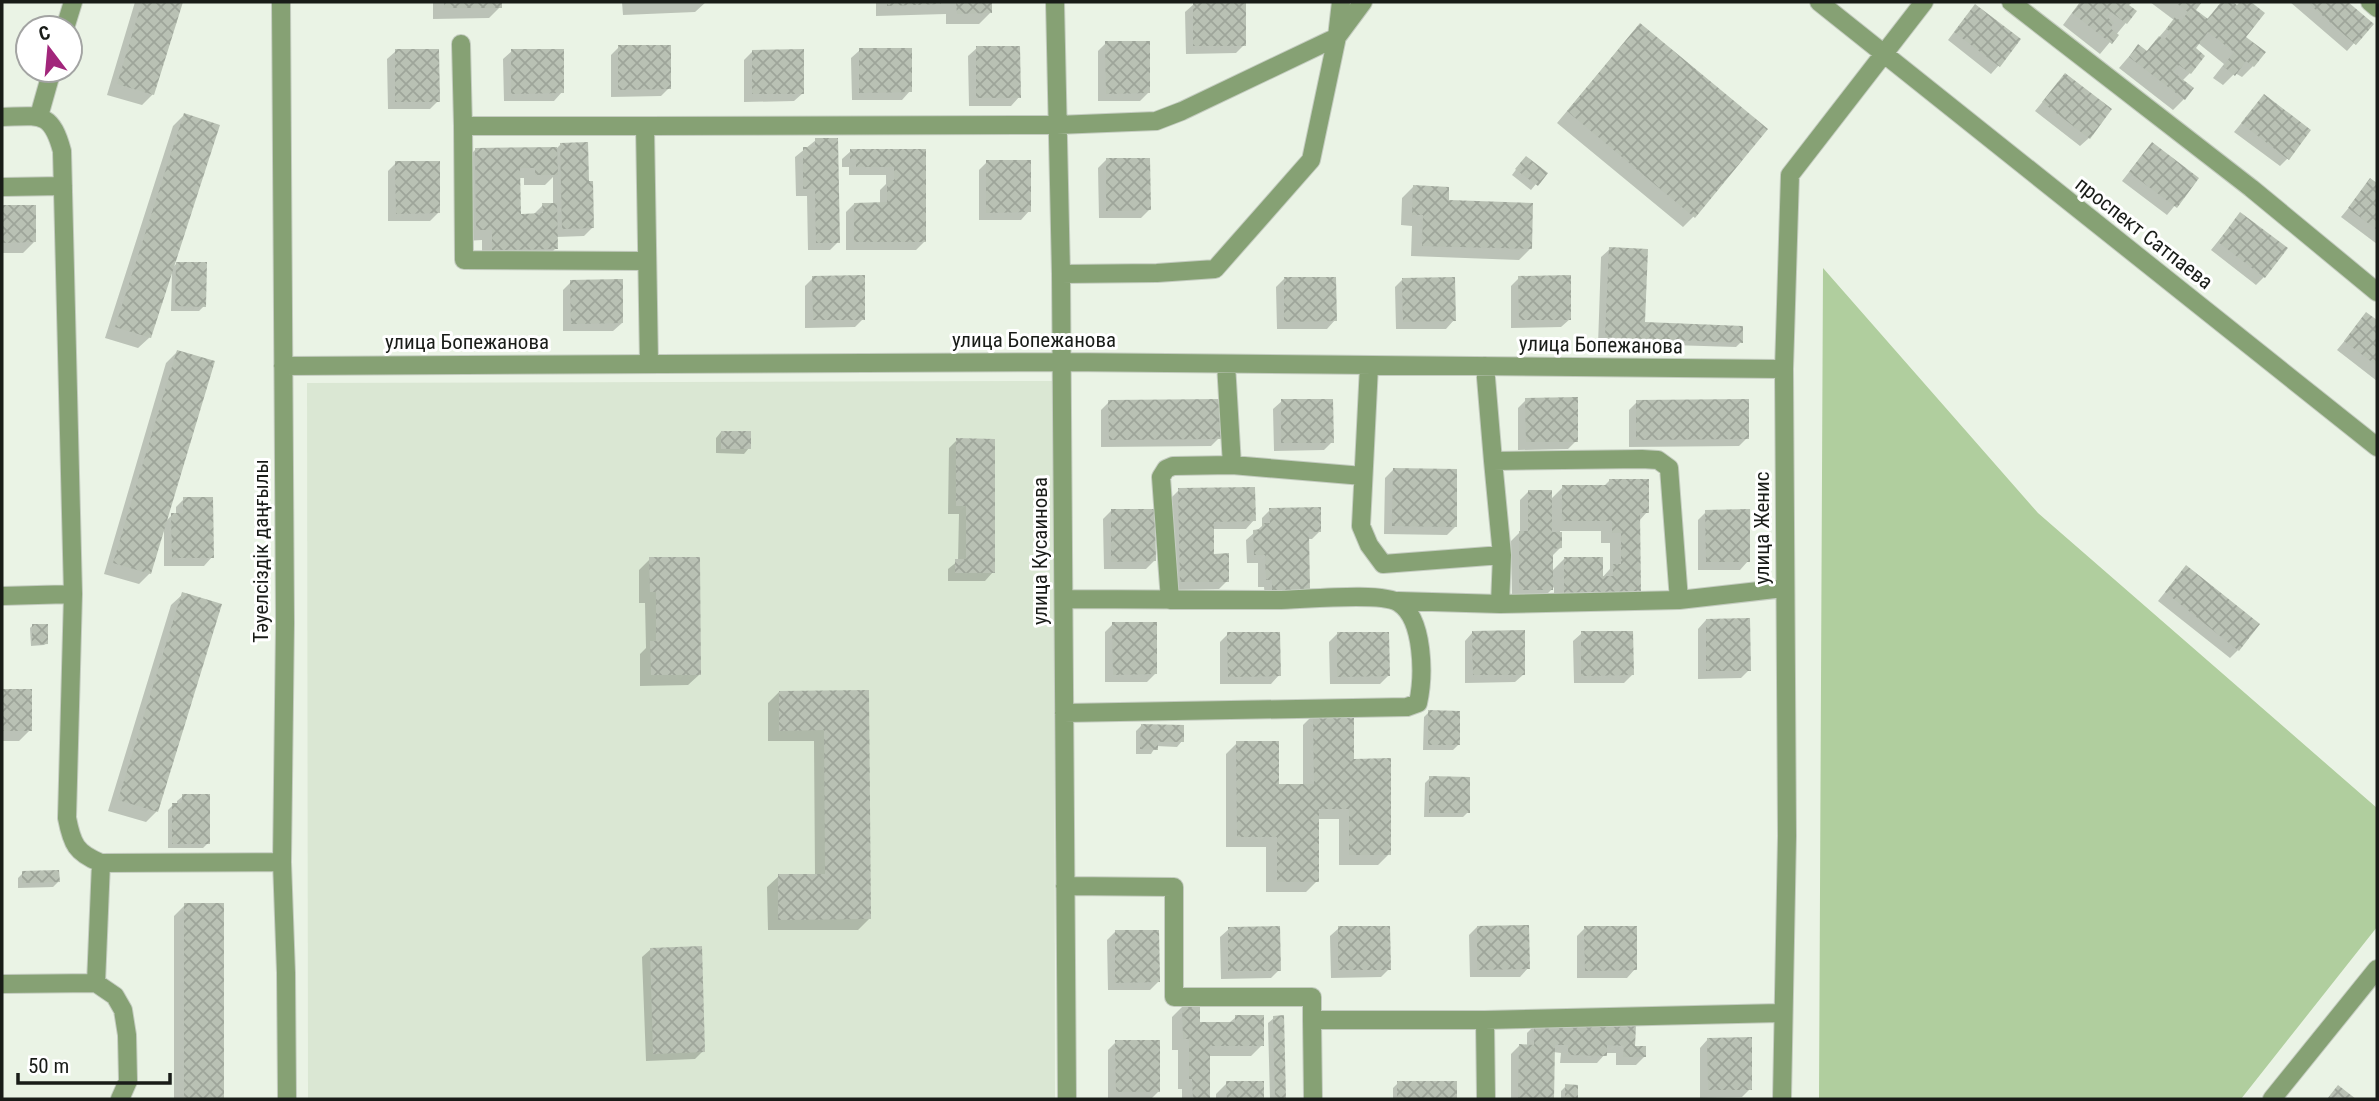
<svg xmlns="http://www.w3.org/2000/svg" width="2379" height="1101" viewBox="0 0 2379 1101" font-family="'Roboto Condensed',sans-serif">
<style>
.built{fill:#dae7d3}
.park{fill:#b0ce9e}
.shadow{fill:#0003;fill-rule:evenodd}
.building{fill:url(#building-cross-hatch)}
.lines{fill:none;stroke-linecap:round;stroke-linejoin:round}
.minor-casing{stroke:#c4ccc0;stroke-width:20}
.minor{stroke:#86a174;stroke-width:18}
.labels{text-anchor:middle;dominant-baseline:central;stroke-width:6;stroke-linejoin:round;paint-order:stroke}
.street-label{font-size:21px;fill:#191c18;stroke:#fff}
</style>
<defs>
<pattern id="building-cross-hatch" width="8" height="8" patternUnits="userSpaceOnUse" patternTransform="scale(1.75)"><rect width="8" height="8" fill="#b9c1b4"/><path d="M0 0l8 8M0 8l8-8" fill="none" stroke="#9ea59a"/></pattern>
</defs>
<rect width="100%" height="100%" fill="#eaf3e5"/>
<path class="built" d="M1054,381L1055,1099H308L307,383Z"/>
<path class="park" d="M1823,268L2038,513L2377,808V927L2241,1099H1819Z"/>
<path class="shadow" d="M135,2H181L153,94L142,105L107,95Z
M433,2H500V7L489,18L433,19Z
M622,2H706L695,12L623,15Z
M876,2H990V13L979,24H946V14L876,16Z
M2080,2H2130L2127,6L2135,12L2100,54L2063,25Z
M2150,2H2200L2194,10L2206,20L2222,2H2231L2236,6L2241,2H2248L2263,13L2244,38L2253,66L2242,77L2235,73L2223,85L2213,78L2224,64L2198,43L2193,49L2190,73L2182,81L2184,99L2173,110L2119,68L2138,46L2146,52L2174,20Z
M2290,2H2345L2371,24L2347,51Z
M1194,4L1244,45L1236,53L1186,54L1185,12Z
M1967,15L1999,65L1991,74L1948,40Z
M1629,37L1694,216L1683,227L1557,123Z
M1106,43L1148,93L1140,101H1098V51Z
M619,47L669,88L661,96L611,97V55Z
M977,48L1019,97L1011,106H969L968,56Z
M860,50L910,91L902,100H852L851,58Z
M396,51L438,101L430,109H388L387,59Z
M512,51L562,92L554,101H504L503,59Z
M752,52L803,93L794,101L744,102V60Z
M2065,75L2089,138L2080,146L2035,111Z
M2264,96L2288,158L2280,166L2234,132Z
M184,115L171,269L177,263L204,306L199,311H171L172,271L150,337L138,348L105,338L173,126Z
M816,140L838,242L830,250H808L807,196H796L795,157Z
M560,145L587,183L592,228L584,236L556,237V248L545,259L482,260V240L465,241L464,161L475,150L557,148ZM553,177V205H543L533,215H520L519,178H524V185H545Z
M924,150L925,241L916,250H846V212L854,204H880V190L886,184V175H849V167H842V159L851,151Z
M2144,153L2197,179L2167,215L2122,181Z
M1106,160L1149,210L1141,218H1099L1098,168Z
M987,162L1029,211L1021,220H979V170Z
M396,163L438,213L430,221H388V171Z
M1521,163L1545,173L1531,190L1512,175Z
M2371,181L2377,186V244L2341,217Z
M1413,187L1447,201L1530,249L1519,260L1411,256L1412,226L1401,225L1402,198Z
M2,207H34V242L23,253H2Z
M2240,214L2264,277L2256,285L2211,250Z
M1610,249L1643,326L1741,342L1736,347L1638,344L1635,346L1598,345L1601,257Z
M813,278L863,319L855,327L805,328V286Z
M1519,278L1570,319L1561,327L1511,328V286Z
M1284,279L1335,320L1327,329H1277L1276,287Z
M1403,279L1454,320L1446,329H1396L1395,287Z
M571,282L622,323L613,331H563V290Z
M2367,314L2377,322V381L2337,350Z
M177,352L165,522L172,515H176V507L184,499L212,557L204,566H164V529L150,573L139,584L104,574L166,363Z
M1526,400L1576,441L1568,449L1518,450V408Z
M1282,401L1332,442L1324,450L1274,451L1273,409Z
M1109,402L1219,438L1211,446L1101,447V410Z
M1637,402L1747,438L1739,446L1629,447V410Z
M721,432L749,448L744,454L716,453V438Z
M957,440L993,572L985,581H948V569L958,561L959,514H948L949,448Z
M1393,470L1455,527L1447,535L1384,534L1385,478Z
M1609,481L1647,512L1639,521V592L1628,603H1554V587L1543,598H1512L1511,541L1520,532V500L1528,492L1551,499L1563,487H1603ZM1560,531H1601V543H1610V569L1601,579L1564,559L1551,572V557L1560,548Z
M1179,490L1254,520L1246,529H1212L1213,555L1227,581L1219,589L1172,590L1171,498Z
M1270,510L1320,531L1312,539H1307L1308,589L1300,597L1265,598L1264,587H1258V563H1247L1246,540L1262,526V518Z
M1111,511L1154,561L1146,569H1104L1103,519Z
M1706,512L1748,561L1740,570H1698V520Z
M650,559L700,674L688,685L640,686V654L646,648L645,603H639V570Z
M2178,576L2238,650L2230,658L2158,601Z
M183,594L157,811L146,822L108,811L171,605Z
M1706,620L1749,670L1741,678L1698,679V629Z
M1113,624L1155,674L1147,682H1105V632Z
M32,626L47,643L44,645L31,646L30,628Z
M1473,632L1524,674L1515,682L1465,683V641Z
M1582,633L1632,675L1624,683H1574L1573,641Z
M1228,634L1279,675L1271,684H1220V642Z
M1337,634L1388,676L1380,684H1330L1329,642Z
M2,690L31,691L30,730L19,741H2Z
M779,692H868L869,919L858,930H768L767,887L779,876H815L814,741H768V703Z
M1429,712L1458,745L1453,750H1423L1424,717Z
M1314,714L1352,760L1389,854L1378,865H1339V819H1317V881L1306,892H1266V847H1226V754L1237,743L1277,785L1303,786V725Z
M1141,726L1182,741L1177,747L1156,746L1151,754H1136V731Z
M1430,778L1468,812L1463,817H1424L1425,783Z
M183,796L208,843L203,848H168V810L173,805H177V801Z
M23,873L58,882L53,887L18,888V878Z
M185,905H222V1099H174V916Z
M1477,927L1528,968L1520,977H1470L1469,935Z
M1339,928L1389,969L1381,977L1331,978L1330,936Z
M1585,928L1635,969L1627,978H1577V936Z
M1229,929L1279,970L1271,978L1221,979L1220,937Z
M1115,932L1158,982L1150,990H1108L1107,940Z
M651,949L703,1051L695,1059L646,1061L642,957Z
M1183,1006L1198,1024L1229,1023L1236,1017L1262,1045L1251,1056H1208V1099H1182V1089H1178V1050H1172V1017Z
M1282,1017L1284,1099H1270L1268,1023L1274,1018Z
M1535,1025L1633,1048L1644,1057L1636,1065H1616V1053H1606L1597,1063H1560L1561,1053L1553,1052L1552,1099H1511V1054L1519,1046H1527V1033Z
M1708,1039L1750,1089L1742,1097L1700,1098V1048Z
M1116,1042L1159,1091L1151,1099H1108V1050Z
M1227,1083H1263V1099H1216V1094Z
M1398,1083L1455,1099H1393V1088Z
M1566,1086H1577V1099H1561V1091Z"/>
<path class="building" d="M142,2H183L154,95L117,84Z
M444,2H502V8H444Z
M887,2H941V4L887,6Z
M956,2H992V13L957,14Z
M1193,2H1246V46H1193Z
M2081,2H2132L2129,5L2137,11L2127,24L2111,12L2107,17L2114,23L2110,28L2119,35L2112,44L2072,13Z
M2175,2H2202L2196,10L2208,19L2221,2H2233L2237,5L2240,2H2251L2265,13L2246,37L2266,52L2254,67L2246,61L2235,76L2223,66L2234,52L2208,32L2196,48L2205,56L2191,74L2179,65L2173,72L2194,88L2185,100L2129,57L2138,44L2147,51L2159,36L2164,40L2171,32L2166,29L2175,17L2181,21L2188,12Z
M2307,2H2348L2374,24L2356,45Z
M1975,4L2021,39L2000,67L1954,32Z
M1640,23L1768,129L1695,218L1567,111Z
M1105,41H1150V93L1106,94Z
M618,45H671V89L618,90Z
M976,46H1020L1021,98H976Z
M859,48H912V92L859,93Z
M395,49H439L440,102H395Z
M511,49H564V93L511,94Z
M804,49V94H752V50Z
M2065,73L2112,109L2090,139L2042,102Z
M2264,94L2311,130L2289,160L2241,123Z
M184,113L220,125L151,338L115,327Z
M815,138H838L840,243H816L815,189H803V147H815Z
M588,142L589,181H593L594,228L562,229L560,143Z
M2152,142L2199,178L2177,208L2129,172Z
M557,147L558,175H535V168H520L521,214L543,213L542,203H557L558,249L492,250V230H476L475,148Z
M850,149H926V242H854V203L887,202V180H894V167H856V159H850Z
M1526,156L1548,173L1538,186L1515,169Z
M1106,158H1150L1151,210L1106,211Z
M986,160H1031V212L986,213Z
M395,161H440V213L396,214Z
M2370,178L2377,183V230L2348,208Z
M1413,185L1449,187V200L1533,203L1532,249L1422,246L1423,215H1412Z
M2,205H36V242L2,243Z
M2240,212L2288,248L2265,278L2218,242Z
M1609,247L1648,249L1645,322L1743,326V343L1605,337Z
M176,262H207L206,307L175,306Z
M865,275V320H813L812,276Z
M1571,275V320H1519L1518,276Z
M1284,277H1336L1337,321L1284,322Z
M1455,277L1456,321L1403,322L1402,278Z
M623,279V323L571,324L570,280Z
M2366,312L2377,320V366L2344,341Z
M177,350L215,361L151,574L113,563Z
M1578,397V442H1526L1525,398Z
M1221,399V439L1109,440L1108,400Z
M1281,399H1333L1334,443H1281Z
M1749,399V439L1636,440V400Z
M721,431H751V449H721Z
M956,438L995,439V573H955V559H966V506H956Z
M1393,468L1457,469V527L1392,526Z
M1609,479H1649V513H1640L1641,592L1564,593V557H1603V576H1613V564H1621V533H1612V521H1562V485H1609Z
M1255,487L1256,521L1214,522V554L1229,553V582H1180L1178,488Z
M1528,490H1552V532H1562V548L1553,549V590H1519V531H1528Z
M183,497H213L214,558H172L171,513H183Z
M1321,507V532H1309L1310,590H1272V580H1266L1265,555H1254L1253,530L1262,529V523H1270L1269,508Z
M1111,509H1155L1156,561L1111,562Z
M1750,509V562H1706L1705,510Z
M649,557H700L701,675H651L650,641H656V592H650Z
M2186,565L2260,624L2239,651L2165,592Z
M182,592L222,604L158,812L118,800Z
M1750,618L1751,671H1706V619Z
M1112,622H1157V674L1113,675Z
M32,624H48V644L32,645Z
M1525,630V675H1473L1472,631Z
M1581,631H1633L1634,675L1581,676Z
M1227,632H1280L1281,676L1228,677Z
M1337,632H1389L1390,676L1337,677Z
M2,689H32V731H2Z
M869,690L871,919L778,920V874H825L824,730L779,731V691Z
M1428,710L1460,711V745H1428Z
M1313,712H1354V759L1391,758V855H1349V809H1319V882H1277V837H1237L1236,741H1279V784H1314Z
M1141,724L1184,725V742H1158V750L1140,749Z
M1429,776L1470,777V813H1429Z
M182,794H210V844H172V803H182Z
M59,870L60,882L22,883V871Z
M184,903H224V1099H184Z
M1529,925L1530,969L1477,970V926Z
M1280,926L1281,971H1228V927Z
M1338,926H1390L1391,970H1338Z
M1584,926H1637V970L1585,971Z
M1115,930H1159L1160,982L1115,983Z
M702,946L705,1052L653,1054L650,948Z
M1182,1004H1200V1022H1235V1015H1264V1046H1210V1099H1193L1192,1079H1189V1039H1183Z
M1284,1015L1286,1099H1275L1273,1016Z
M1534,1023L1636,1025L1635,1046H1646V1057H1623L1624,1046L1607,1045V1056L1568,1055V1045H1555L1554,1099H1518L1519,1044L1534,1045Z
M1752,1037V1090H1708L1707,1038Z
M1115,1040H1160V1092H1116Z
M1226,1081H1264V1099H1227Z
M1397,1081H1457V1099H1397Z
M1565,1084L1578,1085V1099H1565Z
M2338,1085L2356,1099H2327Z"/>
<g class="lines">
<defs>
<path id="minor" d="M281,2L285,623L282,862L286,973L287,1099
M1055,2L1061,274L1067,1099
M1819,2L2377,447
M2011,2L2251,188L2377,292
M2370,2L2377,8
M65,28L73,2
M461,44L463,126H645
M39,116L52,70
M2,117C39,116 51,110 62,151L73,594L67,818C72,844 76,853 101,863L282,862
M463,126L464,260L647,261
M2,187L63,186
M1061,274L1157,273L1215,269L1311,160L1337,37L1363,2
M649,364L645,126L1057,125L1156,121L1182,111L1337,37L1341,2
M1226,364L1232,465
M283,366L1062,362L1784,369
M1369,366L1361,526L1369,545L1383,564L1502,555
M1485,366L1493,461L1642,459L1658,460L1669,468L1679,600L1785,588
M2,596L73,594
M1064,599C1135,600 1206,600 1277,600C1302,600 1382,591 1399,603C1424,619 1424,676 1418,703L1407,707L1064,713
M1170,600L1161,477L1166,469L1173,466L1232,465L1363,476
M1398,601L1500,604L1502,555L1493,461
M1500,604L1679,600
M1065,886L1174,887V997H1312V1020H1485
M96,983L101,863
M2,984L96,983L115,996L123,1010L127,1035L128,1081L120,1099
M1312,1020L1313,1099
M1486,1099L1485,1020L1782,1013
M1782,1099L1787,836L1784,369L1790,175L1924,2
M2272,1099L2377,969"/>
</defs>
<use href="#minor" class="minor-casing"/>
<use href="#minor" class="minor"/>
</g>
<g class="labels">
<g class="street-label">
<text transform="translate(2144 233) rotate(38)">проспект Сатпаева</text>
<text x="1034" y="340">улица Бопежанова</text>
<text x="467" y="342">улица Бопежанова</text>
<text transform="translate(1601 345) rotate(1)">улица Бопежанова</text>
<text transform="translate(1762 528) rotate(-90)">улица Женис</text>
<text transform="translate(261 551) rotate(-90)">Тәуелсіздік даңғылы</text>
<text transform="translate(1040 551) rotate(-90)">улица Кусаинова</text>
</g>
</g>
<rect width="2379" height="1101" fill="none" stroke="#191c18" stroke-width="7"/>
<g transform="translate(49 49) rotate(344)"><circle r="33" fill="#ffffff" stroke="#a3a4a3" stroke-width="2"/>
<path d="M0-5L12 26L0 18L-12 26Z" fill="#a2267b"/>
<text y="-10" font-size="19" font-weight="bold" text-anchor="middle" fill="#191c18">С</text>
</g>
<path d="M18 1073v10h152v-10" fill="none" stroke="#191c18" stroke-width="3.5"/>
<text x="28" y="1073" font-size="21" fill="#191c18" stroke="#ffffff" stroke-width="5" paint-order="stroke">50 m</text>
</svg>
